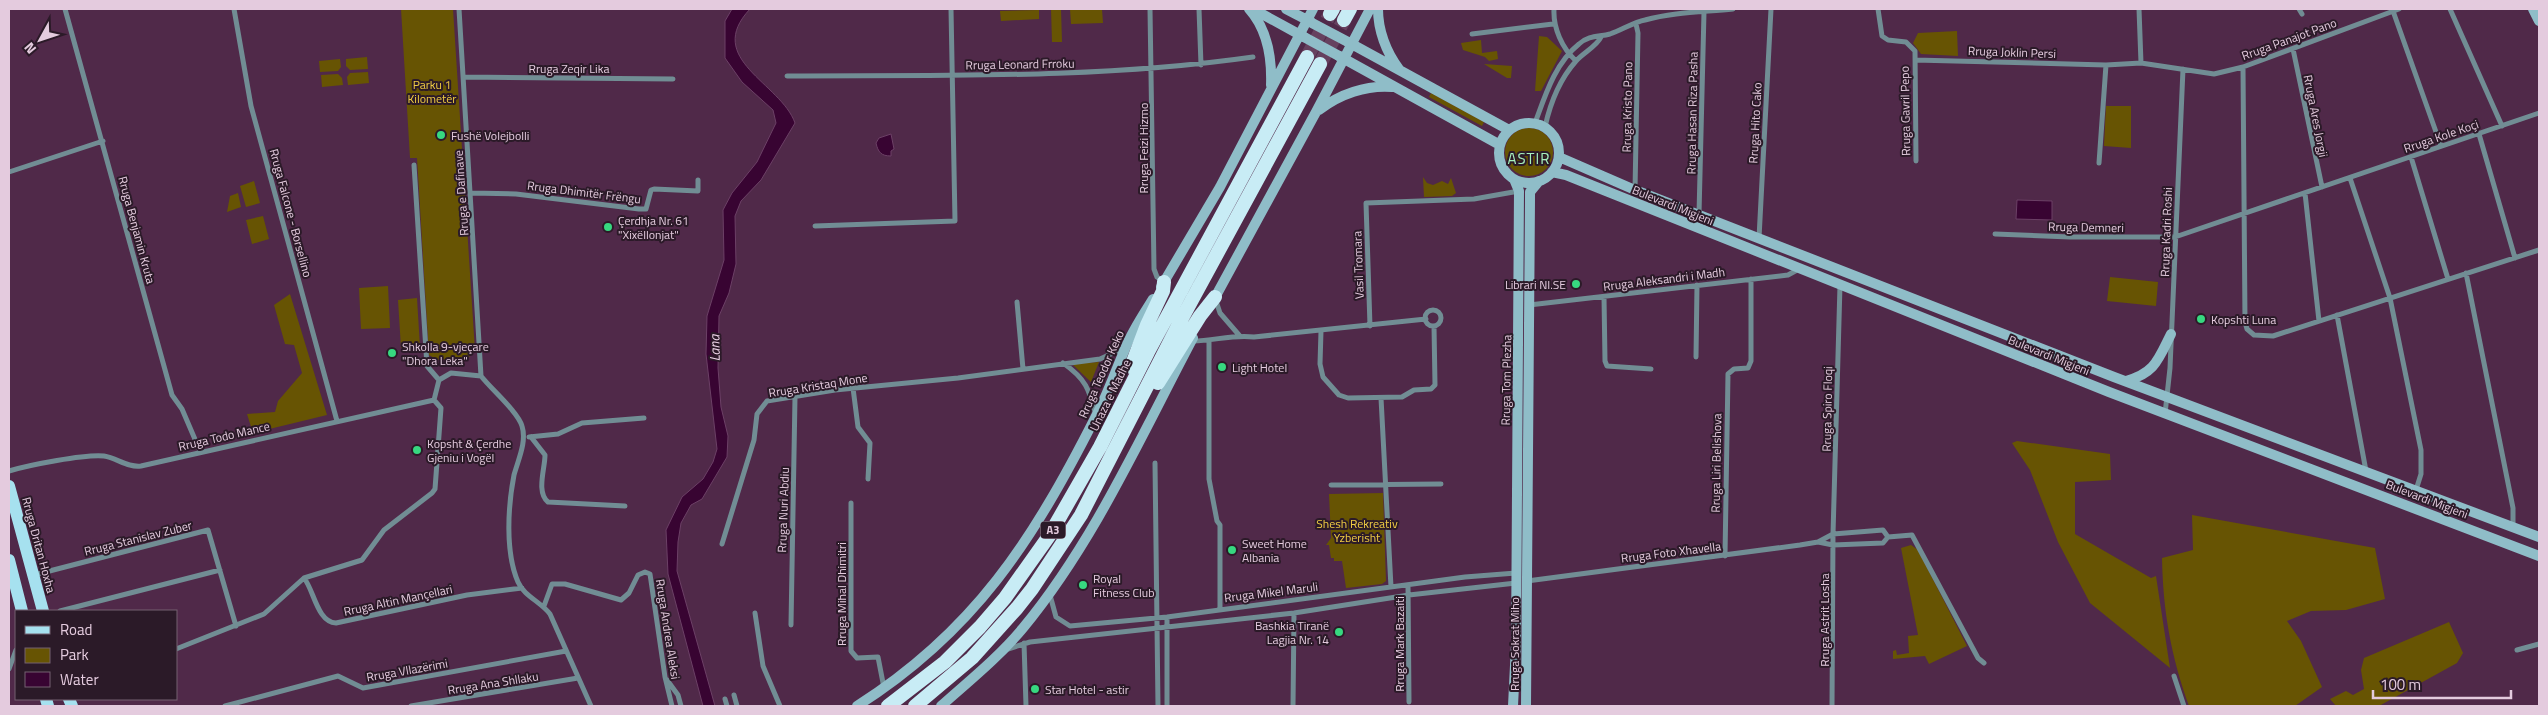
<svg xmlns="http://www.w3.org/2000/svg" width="2548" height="715" viewBox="0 0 2548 715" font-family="'Titillium Web',sans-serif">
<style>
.green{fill:#675403}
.water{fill:#380432;stroke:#6c4066}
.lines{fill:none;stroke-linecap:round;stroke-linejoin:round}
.trunk-tunnel{stroke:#66415f;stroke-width:14;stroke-dasharray:14 7;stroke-linecap:butt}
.minor{stroke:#718d94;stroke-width:5}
.secondary{stroke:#8fbdc8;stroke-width:10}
.primary{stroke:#a6e1ef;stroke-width:12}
.trunk{stroke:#c8ecf5;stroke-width:14}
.secondary-bridge{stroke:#8fbdc8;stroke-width:10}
.poi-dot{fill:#37d880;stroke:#2b1a28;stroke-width:2}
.labels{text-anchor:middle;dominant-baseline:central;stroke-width:4;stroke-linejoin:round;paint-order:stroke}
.shield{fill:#2b1a28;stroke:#ac96a7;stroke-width:1}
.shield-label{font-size:11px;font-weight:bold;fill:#e4cbde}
.street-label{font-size:12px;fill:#e4cbde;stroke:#2b1a28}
.park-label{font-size:12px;fill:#f2ce43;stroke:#2b1a28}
.poi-label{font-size:12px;fill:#e4cbde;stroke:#2b1a28;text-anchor:start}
.water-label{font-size:14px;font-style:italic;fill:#f2d8ec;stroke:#2b1a28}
.quarter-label{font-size:15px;letter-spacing:1px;fill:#a7f0be;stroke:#2b1a28}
</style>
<rect width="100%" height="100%" fill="#502949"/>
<path class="green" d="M401,9H453L475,351L468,358L437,360L429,355L417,158H410Z
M1051,9H1061L1062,42H1052Z
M1070,9H1102L1103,23L1071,24Z
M1039,10V19L1001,21L1000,11Z
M1957,31L1958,56L1921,54L1913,43L1918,33Z
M1539,36L1547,37L1562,51L1541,91H1535Z
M1481,40L1482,53L1497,51L1498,59L1489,61L1485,57L1463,50L1461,43Z
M367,57L368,69L350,70L346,66V59Z
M340,59L341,67L338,71L320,72L319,61Z
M1484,64L1512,66L1511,78H1507Z
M368,72L369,83L348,85L347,77L350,73Z
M338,74L342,78L343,85L322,87L321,75Z
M1431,93L1484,122L1482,126L1429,97Z
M2106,106H2131V148L2104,146Z
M1505 152a24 24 0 1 1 48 0a24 24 0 1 1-48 0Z
M1423,177L1427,183L1433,185L1442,181L1448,184L1451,178L1456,193L1452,196L1424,197Z
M254,181L260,203L246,207L240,186Z
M238,193L241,207L227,212L230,196Z
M263,216L269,239L252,244L246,220Z
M2110,277L2158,282L2156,306L2107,301Z
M388,286L390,328L361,329L359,288Z
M290,294L327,415L253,433L247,414L275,412L278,401L302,373L294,345L285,344L274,305Z
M417,298L420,347L401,348L398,300Z
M1099,362L1091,382L1072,364Z
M2017,441L2110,454L2111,480L2075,482V534L2151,578L2156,576L2170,668L2090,603L2058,542L2030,470L2012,443Z
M1383,493L1386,581L1382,584L1346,588L1342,561H1334V558H1331L1329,545H1326L1331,538L1329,494Z
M2192,515L2375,548L2385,599L2346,610L2311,611L2287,621L2301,641L2322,687L2295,706H2189C2171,656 2163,612 2162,558L2193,550Z
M1911,545L1918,550L1967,646L1929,664L1925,656L1893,659V651L1896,650L1897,655L1909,653L1908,636L1918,635L1901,548Z
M2449,622L2463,653L2457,663L2379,706H2336L2330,699L2346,691L2353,695L2364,689L2361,670L2364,658Z"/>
<path class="water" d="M732,9H750C703,59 781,83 795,123L761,180L741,201L735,216L736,264L729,293L719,316L718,368L721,407L728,436L727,457L702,499L691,505L681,523L678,542L677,571L715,706H703L668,574L666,530L682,497L703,479L713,462L717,449L706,354L707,316L724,260L723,210L732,193L757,162L776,123L773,110L742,82L725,58V21Z
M891,134L894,149L891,151V156C881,156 878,152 876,143L879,138Z
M2017,200L2052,201V220L2016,219Z"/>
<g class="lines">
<path class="trunk-tunnel" d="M1307,57L1330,14
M1320,64L1344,20"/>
<path class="minor" d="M65,9L172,395L182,409L200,451
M234,9L251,106L337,421
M459,9L481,376
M1150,9L1154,269L1157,277L1164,282
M1199,9L1201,65
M1554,9C1553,28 1562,48 1576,61
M1878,9L1882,36L1888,40L1906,42L1915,51L1916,161
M2139,9L2141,63
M2299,9L2302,14
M2450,9L2502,126
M2393,11L2441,146
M1472,34L1553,24
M2293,49L2322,187
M1915,60L2106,65L2141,63L2214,74L2243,67L2399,9
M2243,67L2245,322L2247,329L2254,335L2273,336L2539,250
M787,76C943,75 1099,79 1253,57
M464,77L673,79
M1535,123C1545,96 1555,63 1579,44C1589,35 1599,37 1610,34C1622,30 1634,22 1645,20C1673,12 1704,12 1733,9
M1545,127C1550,104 1560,79 1576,61C1583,53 1597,46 1601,37
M2479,134L2515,258
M2411,157L2448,279
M2099,163L2106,65
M414,165L427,366L439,380
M9,172L103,141
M2350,178L2390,298L2421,450V474L2416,490
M1635,190L1638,33L1636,24
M471,193L516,194L639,209H646L651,190L654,189L698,191V180
M2305,193L2319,321
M1699,214L1704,12
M815,226L955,221L951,9
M1995,234L2070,237H2175L2539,113
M1759,238L1771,9
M2466,273L2513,508V526
M1604,297L1605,361L1607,366L1651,369
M1216,301L1220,313L1239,335
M1017,302L1023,369
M1529,305L1788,275L1799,269
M1425 318a8 8 0 1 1 16 0a8 8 0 1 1-16 0Z
M2337,315L2366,471
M1370,326L1366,203L1474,199L1519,191
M1321,331L1320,364L1323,377L1339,395L1348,398L1402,397L1414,390L1431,389L1435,385L1434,326
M1193,341C1214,341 1233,334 1254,337L1426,319
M1209,341V479L1217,521L1220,525V608
M1696,357L1697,285
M1063,363C1086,379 1089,389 1096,415
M481,376C492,390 518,412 522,426C527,442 518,460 514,475C508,506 505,552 518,582C524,596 541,602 550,614L591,706
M439,380L451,373L481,376
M853,388L858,427L870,443L868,479
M1381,398L1391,587
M434,400L439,380
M2165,414L2170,368L2183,69
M529,437L558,434L582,423L644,418
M531,437L545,455C545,469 536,492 548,502L625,506
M1155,463L1158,706
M9,471C29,465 85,454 104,456C117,458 128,468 141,466L434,400
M1331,485L1441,484
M851,503V651L857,658L878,657L884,688
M1888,537L1912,535L1978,658L1984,663
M722,544L754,440L757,414L767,401L835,390L958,378L1100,359L1124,348
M1725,556L1728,374L1734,369L1748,368L1751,361V279
M34,575L208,530L236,626
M304,578C314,590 317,622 336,623L467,595L522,588
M1527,581L1800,545L1818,542L1833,534L1883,530L1888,537L1883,543L1833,545L1818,542
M1408,585L1409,702
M1050,595L1056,617L1070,626L1167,617L1465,577L1516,573
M544,606L552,584H565L621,600L629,593L638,575L645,572L650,574L665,677L672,706
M60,611L220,570
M755,613L763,666L780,706
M791,625L795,397
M1024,643L1026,706
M176,649L264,614L304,578L362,560L384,530L432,493L435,489L441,408L434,400
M1008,649L1030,642L1294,613L1409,595L1516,583
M2517,650L2539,644
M9,669L16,650
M2174,676L2184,706
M667,680L678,695L681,706
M734,695L737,706
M725,699L727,706
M225,706L338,676L363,688L566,651
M411,706L578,678
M1167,706V617
M1293,706L1294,613
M1832,706L1833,534L1840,285"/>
<path class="secondary" d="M1249,9C1268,30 1272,57 1271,85
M1253,9L1304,37
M1286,9L1311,22
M1378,9C1378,30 1386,52 1399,69
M2533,9L2539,21
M1348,42L1509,130
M1339,56L1500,145
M1319,110C1340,94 1366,85 1392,87
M1499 153a30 30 0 1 1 60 0a30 30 0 1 1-60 0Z
M1559,157L1635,190L2114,377L2539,537
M1552,172L1566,175L2109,392L2539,556
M1161,287L1220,187L1313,9
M1212,303L1316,112L1370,9
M2126,381C2155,373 2158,360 2171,334
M857,706C975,631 1033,540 1095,418C1107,396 1115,372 1125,349C1132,331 1143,315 1153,299
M941,706C969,681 999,657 1023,628C1094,542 1141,436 1193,338
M1513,706L1516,645L1519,191L1514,179
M1526,706L1530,200V192L1539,181"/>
<path class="primary" d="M9,486L43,611
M9,560L22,611
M46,699L48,706
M69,699L72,706"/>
<path class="trunk" d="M1330,14L1333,9
M1344,20L1350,9
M1131,367L1147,325L1163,291L1164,282
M1158,383L1200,316L1215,297
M888,706L945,662L980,627L1005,598L1049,536L1100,447L1148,352L1307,57
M915,706L972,658L1017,608L1032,589L1081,515L1180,322L1320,64"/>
<path class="secondary-bridge" d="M1312,23L1348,42
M1304,37L1339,56"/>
</g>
<g class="poi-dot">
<circle cx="441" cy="135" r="5"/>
<circle cx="608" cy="227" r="5"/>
<circle cx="1576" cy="284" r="5"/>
<circle cx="2201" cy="319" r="5"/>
<circle cx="392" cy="353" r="5"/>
<circle cx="1222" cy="367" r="5"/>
<circle cx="417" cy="450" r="5"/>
<circle cx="1232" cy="550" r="5"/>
<circle cx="1083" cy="585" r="5"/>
<circle cx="1339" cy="632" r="5"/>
<circle cx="1035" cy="689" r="5"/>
</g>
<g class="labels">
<rect class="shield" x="1040.5" y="521.5" width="25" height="17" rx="4"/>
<g class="shield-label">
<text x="1053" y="530">A3</text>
</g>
<g class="street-label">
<text transform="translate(2289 39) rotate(-20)">Rruga Panajot Pano</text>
<text transform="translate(2012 52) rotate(2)">Rruga Joklin Persi</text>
<text transform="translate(1020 64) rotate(-1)">Rruga Leonard Frroku</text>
<text x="569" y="68">Rruga Zeqir Lika</text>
<text transform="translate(1627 107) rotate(-89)">Rruga Kristo Pano</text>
<text transform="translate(1905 111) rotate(-91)">Rruga Gavril Pepo</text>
<text transform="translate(1692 113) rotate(-89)">Rruga Hasan Riza Pasha</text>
<text transform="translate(2316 116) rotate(79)">Rruga Ares Jorgji</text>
<text transform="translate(1755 123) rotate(-87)">Rruga Hito Cako</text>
<text transform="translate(2441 136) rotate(-19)">Rruga Kole Koçi</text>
<text transform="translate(1143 148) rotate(-90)">Rruga Feizi Hizmo</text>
<text transform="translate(584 192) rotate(7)">Rruga Dhimitër Frëngu</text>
<text transform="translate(461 193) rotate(-94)">Rruga e Dafinave</text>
<text transform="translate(1673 205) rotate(22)">Bulevardi Migjeni</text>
<text transform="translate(291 213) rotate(75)">Rruga Falcone - Borsellino</text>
<text transform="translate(2086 227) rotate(1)">Rruga Demneri</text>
<text transform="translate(137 230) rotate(75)">Rruga Benjamin Kruta</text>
<text transform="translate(2166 232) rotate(-88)">Rruga Kadri Roshi</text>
<text transform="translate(1358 265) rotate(-92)">Vasil Tromara</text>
<text transform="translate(1664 279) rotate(-7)">Rruga Aleksandri i Madh</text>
<text transform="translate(2049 355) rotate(22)">Bulevardi Migjeni</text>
<text transform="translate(1101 374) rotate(-66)">Rruga Teodor Keko</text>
<text transform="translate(1506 380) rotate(-89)">Rruga Tom Plezha</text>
<text transform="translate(818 385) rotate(-9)">Rruga Kristaq Mone</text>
<text transform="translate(1110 395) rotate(-64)">Unaza e Madhe</text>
<text transform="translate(1827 409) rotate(-89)">Rruga Spiro Floqi</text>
<text transform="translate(224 436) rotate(-13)">Rruga Todo Mance</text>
<text transform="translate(1716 463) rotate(-89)">Rruga Liri Belishova</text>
<text transform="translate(2427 499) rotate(21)">Bulevardi Migjeni</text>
<text transform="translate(783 510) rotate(-88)">Rruga Nuri Abdiu</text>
<text transform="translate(138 538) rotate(-14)">Rruga Stanislav Zuber</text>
<text transform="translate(39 545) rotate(75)">Rruga Dritan Hoxha</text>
<text transform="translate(1671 552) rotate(-7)">Rruga Foto Xhavella</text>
<text transform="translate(1271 592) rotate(-7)">Rruga Mikel Maruli</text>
<text transform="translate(841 594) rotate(-90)">Rruga Mihal Dhimitri</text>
<text transform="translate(398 600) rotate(-12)">Rruga Altin Mançellari</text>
<text transform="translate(1824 620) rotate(-90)">Rruga Astrit Losha</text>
<text transform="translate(668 629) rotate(81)">Rruga Andrea Aleksi</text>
<text transform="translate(1399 644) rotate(-90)">Rruga Mark Bazaiti</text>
<text transform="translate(1514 644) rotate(-90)">Rruga Sokrat Miho</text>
<text transform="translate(407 670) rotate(-10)">Rruga Vllazërimi</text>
<text transform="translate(493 683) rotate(-9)">Rruga Ana Shllaku</text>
</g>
<g class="park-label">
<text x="432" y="84">Parku 1<tspan x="432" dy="14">Kilometër</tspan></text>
<text x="1357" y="523">Shesh Rekreativ<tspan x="1357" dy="14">Yzberisht</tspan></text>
</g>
<g class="poi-label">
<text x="451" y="135">Fushë Volejbolli</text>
<text x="618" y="220">Çerdhja Nr. 61<tspan x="618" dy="14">"Xixëllonjat"</tspan></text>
<text x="1566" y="284" text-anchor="end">Librari NI.SE</text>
<text x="2211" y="319">Kopshti Luna</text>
<text x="402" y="346">Shkolla 9-vjeçare<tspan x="402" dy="14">"Dhora Leka"</tspan></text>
<text x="1232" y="367">Light Hotel</text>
<text x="427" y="443">Kopsht &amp; Çerdhe<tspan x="427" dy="14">Gjeniu i Vogël</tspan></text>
<text x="1242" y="543">Sweet Home<tspan x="1242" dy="14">Albania</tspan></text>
<text x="1093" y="578">Royal<tspan x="1093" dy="14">Fitness Club</tspan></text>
<text x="1329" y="625" text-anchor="end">Bashkia Tiranë<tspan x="1329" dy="14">Lagjia Nr. 14</tspan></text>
<text x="1045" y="689">Star Hotel - astir</text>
</g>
<g class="water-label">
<text transform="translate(714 348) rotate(-91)">Lana</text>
</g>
<g class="quarter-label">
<text x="1529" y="158">ASTIR</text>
</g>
</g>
<rect width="2548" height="715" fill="none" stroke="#e4cbde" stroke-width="20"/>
<rect x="15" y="610" width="162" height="90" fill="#2b1a28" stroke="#756171"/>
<rect x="25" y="626" width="25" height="8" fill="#a6e1ef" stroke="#756171"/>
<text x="60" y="635" font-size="15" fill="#e4cbde">Road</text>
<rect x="25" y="648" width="25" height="15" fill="#675403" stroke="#756171"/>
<text x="60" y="660" font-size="15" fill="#e4cbde">Park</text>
<rect x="25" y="672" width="25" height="15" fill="#380432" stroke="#756171"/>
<text x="60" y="685" font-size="15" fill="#e4cbde">Water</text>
<g transform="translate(40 40) rotate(230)" stroke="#2b1a28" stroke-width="4" paint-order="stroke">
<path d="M0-4L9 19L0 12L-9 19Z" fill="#e4cbde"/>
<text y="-8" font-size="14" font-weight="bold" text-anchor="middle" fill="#e4cbde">N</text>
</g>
<path d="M2373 690v8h138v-8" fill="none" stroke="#e4cbde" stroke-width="2.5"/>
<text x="2380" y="690" font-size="15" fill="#e4cbde" stroke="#2b1a28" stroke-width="4" paint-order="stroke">100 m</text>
</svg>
